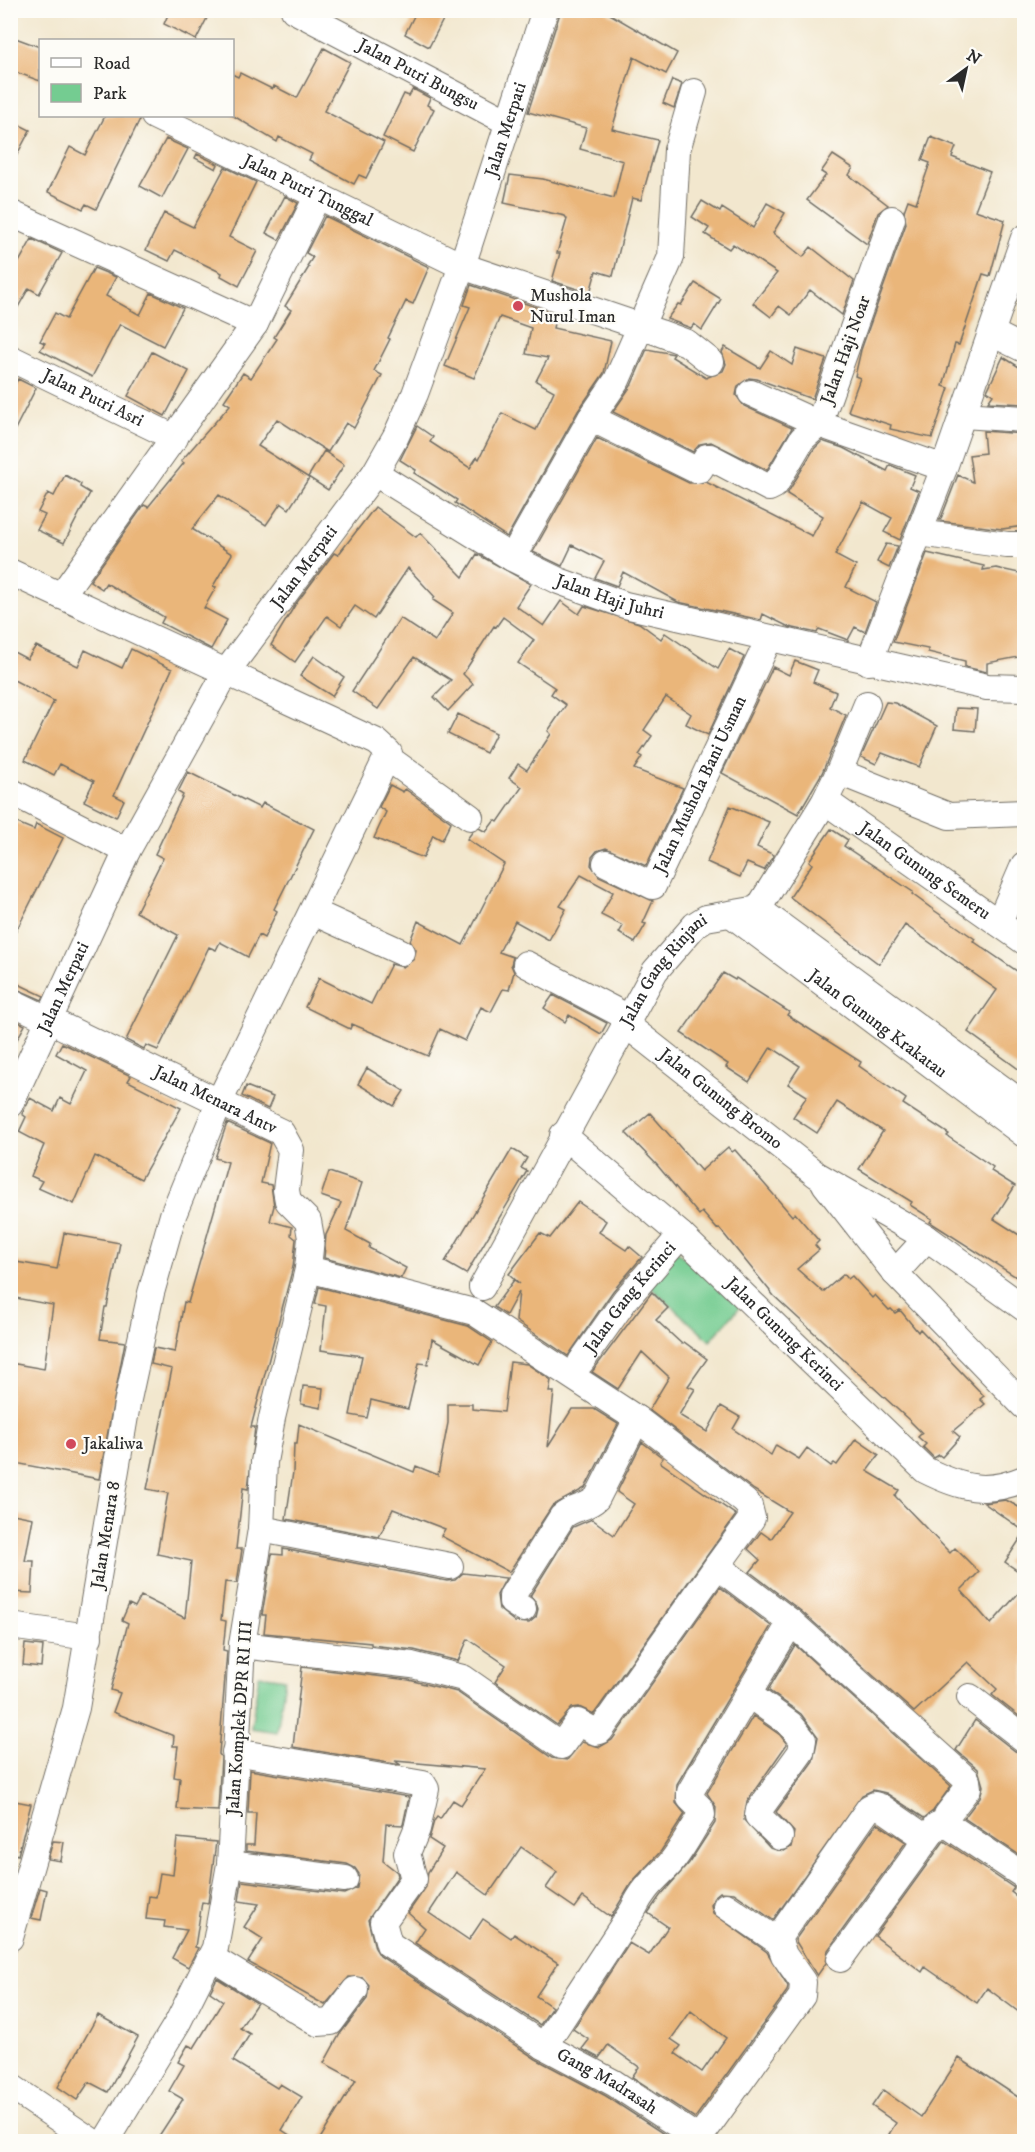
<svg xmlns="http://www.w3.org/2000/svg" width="1035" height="2152" viewBox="0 0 1035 2152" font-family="'IM FELL DW Pica',serif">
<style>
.green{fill:#74cc91;stroke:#507c5e;stroke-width:1.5}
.building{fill:#eab67a;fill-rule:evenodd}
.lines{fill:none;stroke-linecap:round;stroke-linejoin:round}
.minor-casing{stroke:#716d64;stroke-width:28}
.minor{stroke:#fff;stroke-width:26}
.poi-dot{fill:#d1495b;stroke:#fdfcf7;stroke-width:2}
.labels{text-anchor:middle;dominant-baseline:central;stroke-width:4.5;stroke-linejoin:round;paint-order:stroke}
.street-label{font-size:18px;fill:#2b2b2b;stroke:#fdfcf7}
.poi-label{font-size:18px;fill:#2b2b2b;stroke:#fdfcf7;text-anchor:start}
</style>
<rect width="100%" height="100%" fill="#fdfcf7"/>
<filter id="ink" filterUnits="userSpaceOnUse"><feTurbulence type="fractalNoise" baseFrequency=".0167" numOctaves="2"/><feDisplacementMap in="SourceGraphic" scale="12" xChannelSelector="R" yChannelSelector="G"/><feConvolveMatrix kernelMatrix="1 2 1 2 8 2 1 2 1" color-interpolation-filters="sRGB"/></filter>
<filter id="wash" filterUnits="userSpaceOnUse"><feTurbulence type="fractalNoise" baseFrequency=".008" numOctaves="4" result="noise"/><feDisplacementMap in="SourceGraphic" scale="24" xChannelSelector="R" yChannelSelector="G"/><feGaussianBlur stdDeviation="1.35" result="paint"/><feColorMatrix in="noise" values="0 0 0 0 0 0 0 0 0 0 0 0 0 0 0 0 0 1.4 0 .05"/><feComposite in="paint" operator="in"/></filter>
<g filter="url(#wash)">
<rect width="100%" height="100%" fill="#f2e7ce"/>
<path class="green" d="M676,1250L740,1307L710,1341L646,1283Z
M259,1675L285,1679L277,1732L251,1728Z"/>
<g id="blocks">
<path class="building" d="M170,10H211L196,40L164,24Z
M417,10H448L429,47L405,34Z
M561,10H603L677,53L666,74L634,57L612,129L658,140L641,200L632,198L613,276L596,271L590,293L552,281L560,253H557L567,219L565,216L504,203L510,175L543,179L614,198L623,161L580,149L586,128L528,112Z
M10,36L40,47V81L10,70Z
M324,48L350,62L324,111L384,142L366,178L359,175L354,184L309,160L312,154L279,137L277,142L232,115V74L238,77L240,73L272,89L274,86L297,98Z
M672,80L682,84L674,108L663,103Z
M413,89L430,98L427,105L434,109L413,152L383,137L404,94L409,96Z
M105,116H139L140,119L96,209L86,204L83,209L48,192L70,147L85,155Z
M10,120L30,130L10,168Z
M931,137L956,147L952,157L990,172L975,210L1005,220L990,276L983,274L959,345L955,344L943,386L949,388L932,438L890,429L891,425L848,411L860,378L855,376L861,350L906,224L904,211L908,200L916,203L930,163L922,160Z
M166,139L188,149L162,198L140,186Z
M197,154L218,164L216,169L195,158Z
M833,155L853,168L849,175L888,205L878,213L867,244L807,200L826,175L821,172Z
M225,167L256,182L229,237L257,251L239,286L221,276L222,273L175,250L169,261L146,250L164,213L193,227Z
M285,196L298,203L279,240L266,233Z
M702,201L720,212L722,208L753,228L767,203L785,213L773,233L803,257L811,247L854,281L842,315L810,290L791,315L779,306L771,317L753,303L777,273L733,244L729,249L705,234L709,228L692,217Z
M325,216L429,267L413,304L406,301L388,338L390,339L374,371L382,375L354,428L346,423L328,452L277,419L258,446L309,478L289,509L281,503L266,525L219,495L192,529L232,554L213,586L216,587L204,608L227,620L211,649L161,623L164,617L106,583L102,589L90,581L144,505L148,507L184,463L181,461L230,405L224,401L243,373L251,378L277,339L274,337L291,310L285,306L309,267L307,266L313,257L306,253Z
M32,239L62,253L39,294L29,288L10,321V278Z
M94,268L116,277L106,296L140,315L151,293L183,308L163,346L120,324L92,377L40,350L45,343L40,341L55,313L66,319Z
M695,283L721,299L702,330L694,324L691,328L667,319L678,304L681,305Z
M471,285L556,314L553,328L611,341L604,373L578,411L507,537L455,503L457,500L414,473L416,470L400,460L417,426L433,437L430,442L470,468L477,457L479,459L502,413L536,430L554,391L536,381L548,358L526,354L531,328L500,317L474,378L445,366L470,307L464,305Z
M725,347L760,368L771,351L792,365L797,349L826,359L812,399L757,379L749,378L738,386L736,395L744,406L792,428L767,470L711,442L700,444L693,452L613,412L631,386L647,349L674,354L672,357L706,378L723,371L726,364L722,352Z
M152,352L189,371L165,416L128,396Z
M1003,357L1024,370V404L988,402L993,395L987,391Z
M18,379L36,388L10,439V393Z
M983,431L1024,434V526L1002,529L940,521L958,475L973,482L969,455L985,453Z
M597,438L689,483L706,482L812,536L823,516L787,494L814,449L822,441L843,448L887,471L890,465L915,475L910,487L919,491L900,540L884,532L892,518L863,502L835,555L856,566L846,587L876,602L865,632L855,627L848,640L819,629L817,633L789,627L763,614L761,620L678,602L623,572L617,586L595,578L604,561L572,545L562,566L533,552Z
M324,451L344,465L328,490L308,477Z
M65,475L81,484L80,487L90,493L64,543L37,530L45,515L38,512L48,493L54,496Z
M375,507L416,537L420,533L463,577L477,554L531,584L516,606L544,626L561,601L579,614L584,606L639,623L661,639L665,633L718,669L729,649L744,657L708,735L686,724L691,714L666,697L644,730L652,736L639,755L642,757L634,769L683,788L646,866L606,848L597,851L592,857L591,865L599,876L653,901L643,923L646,924L635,943L619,933L623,926L601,915L613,892L581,875L560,906L566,909L549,940L515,921L499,952L513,957L511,965L514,972L509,990L503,989L491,1012L481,1007L465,1041L440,1029L428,1056L352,1024L350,1029L305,1007L319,978L371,1004L391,964L403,967L414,959L416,950L410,941L418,921L463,945L504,864L467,839L473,831L479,828L486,832L495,820L498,822L522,787L509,778L518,764L527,770L551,734L548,731L566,705L551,694L555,688L518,663L534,640L503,617L496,627L494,626L463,674L473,684L448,711L434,697L451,680L414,657L378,709L352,691L400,618L435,641L453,613L433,600L435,597L408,568L374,619L355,606L341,626L327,616L295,662L271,645L295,605L334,553L338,555Z
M886,544L898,546L889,568L877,562Z
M927,553L984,566L983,570L996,568L1024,574V656L987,663V672L965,667V661L928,652V649L893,642Z
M36,646L78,666L85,650L122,668L131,649L172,669L114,795L124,800L116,817L84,801L94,781L60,764L54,775L25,760L54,701L10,678V650L27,659Z
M314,656L344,677L332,696L300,676Z
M795,661L818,670L813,682L836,692L830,707L846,715L822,773L798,814L722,773L773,667L789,675Z
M886,702L895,703L937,726L919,767L882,753L876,764L861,757Z
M956,708L977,709L975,731L954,729Z
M458,714L496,733L486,753L448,734Z
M188,772L260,808L263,803L314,829L274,909L277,911L264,938L259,935L248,957L220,942L216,950L209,947L158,1050L146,1045L144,1049L126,1040L178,935L136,912L163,858L155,854L183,795L178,792Z
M390,785L403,792L405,789L451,822L442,840L433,835L423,858L374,838L386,812L379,807Z
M730,806L769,822L757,847L774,855L764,870L747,863L740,877L707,862Z
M10,820L34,830L36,824L63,838L10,943Z
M831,829L848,840L844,846L913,892L912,894L935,911L975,939L973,941L1024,976V1073L968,1032L997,990L905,925L879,964L790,897L812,864L809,861Z
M723,973L735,980L736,978L789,1012L787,1015L861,1062L859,1066L906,1099L903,1104L949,1134L947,1136L993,1167L991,1171L1015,1186L994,1219L1024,1238V1282L930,1222L932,1219L910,1205L912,1202L859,1169L883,1131L837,1102L817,1133L793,1117L807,1096L788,1084L800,1066L771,1047L749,1082L726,1067L728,1064L681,1033Z
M10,980L44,996L42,1000L10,986Z
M553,995L607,1023L601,1034L569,1015L565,1022L544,1008Z
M10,1018L25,1025L10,1052Z
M62,1043L131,1076L128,1081L181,1108L141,1179L95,1156L74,1204L38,1188L42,1181L31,1176L44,1145L19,1132L26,1117L22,1114L30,1098L54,1111L60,1098L71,1104L87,1071L56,1054Z
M367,1068L404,1091L394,1106L358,1084Z
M246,1086L273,1097L268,1109L242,1096Z
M650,1113L701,1171L728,1147L732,1152L735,1150L792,1216L795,1213L819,1241L815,1245L819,1250L797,1269L823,1292L844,1274L848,1279L852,1276L872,1298L875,1295L889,1310L891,1309L895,1313L900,1310L918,1332L920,1329L984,1396L980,1399L985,1404L953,1431L960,1437L942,1457L939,1455L934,1458L923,1447L926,1444L918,1437L922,1433L909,1420L774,1296L719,1228L717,1229L702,1212L699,1215L657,1165L626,1133Z
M227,1123L270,1143L261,1183L271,1185L274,1206L270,1221L292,1227L291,1235L296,1239L293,1267L251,1427H255L248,1489L243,1488L236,1549H242L237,1583L225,1582L221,1620L226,1621L223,1650L227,1651L219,1754L221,1757L218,1811L177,1809L180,1778L174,1777L178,1746H173L174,1736L113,1712L120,1693L111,1690L128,1623L122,1620L129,1604L135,1607L141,1596L185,1618L191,1561L157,1554L168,1493L147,1489L172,1369L151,1364L154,1348L175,1352L184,1302L188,1303L228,1162L215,1158Z
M512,1149L527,1158L521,1168L527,1171L466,1274L445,1262Z
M329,1172L362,1183L346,1231L370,1244L369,1248L406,1268L401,1278L324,1258L326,1235L341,1203L321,1196Z
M578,1202L606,1221L599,1232L626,1250L629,1246L642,1257L613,1291L568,1356L516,1321L519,1291L506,1315L494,1307L514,1280L520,1284L509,1274L540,1233L550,1238Z
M64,1233L120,1243L107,1307H105L100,1339L125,1342L99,1479L10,1462V1363L44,1369L53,1305L10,1297V1261L57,1269Z
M319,1287L468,1326L492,1342L479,1365L432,1339L428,1364L419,1363L408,1409L371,1400L367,1418L350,1415L362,1356L321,1350L326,1306L315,1304Z
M652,1292L668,1308L656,1320L682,1344L684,1342L707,1359L688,1386L695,1389L679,1415L707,1432L721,1406L740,1417L733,1429L771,1455L776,1445L799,1459L807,1448L831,1466L834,1463L837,1465L856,1439L879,1455L867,1471L899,1490L895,1496L950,1553L955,1548L979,1572L961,1590L991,1624L1024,1587V1720L992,1695L997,1689L968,1662L914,1712L801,1611L750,1572L760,1560L748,1549L761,1532L771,1539L790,1512L754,1490L649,1410L669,1377L642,1352L618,1389L592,1372Z
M510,1362L527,1364L551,1380L549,1392H554L548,1447L572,1409H594L618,1424L585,1488L552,1506L509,1572L441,1536L445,1529L393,1509L379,1537L286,1519L293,1472L294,1444H297L299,1424L414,1472L416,1466L438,1475L448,1423V1404H472V1409L504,1412Z
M303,1386L323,1388L321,1408L301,1404Z
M642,1442L663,1458L660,1462L736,1515L594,1714L579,1707L572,1708L557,1725L495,1682L506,1665L468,1639L458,1661L414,1650L371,1645V1643L264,1633L266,1615H262L272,1554L283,1555V1549L447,1581L455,1580L463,1573L506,1578L497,1595L499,1609L515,1622L529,1623L536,1617L538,1609L536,1602L530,1596L573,1527L592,1519L614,1535L634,1504L617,1492Z
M1006,1500L1024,1510V1531L984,1503Z
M13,1514L33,1518L25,1561H34L32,1593L11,1592L10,1527Z
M1024,1533V1575L1005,1562Z
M720,1587L771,1626L677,1784L676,1803L685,1814L661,1851L632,1882L611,1917L583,1897L575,1908L546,1888L557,1872L521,1847L488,1895L456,1872L429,1913L469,1940L483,1919L511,1938L514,1934L558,1963L536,1996L552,2007L540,2025L415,1943L425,1928L408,1913L426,1887L428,1872L443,1848L429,1839L434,1821L437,1817L440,1819L453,1800L461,1805L485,1769L395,1761L401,1765L293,1747L302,1667L409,1680L457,1692L552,1758L567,1760L582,1742L600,1747L612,1740Z
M25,1644L43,1646L41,1667L23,1665Z
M795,1645L951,1786L933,1811L924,1818L886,1793L873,1790L862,1795L773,1920L734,1893L720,1892L714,1897L711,1905L713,1913L767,1952L788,1986L787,1991L695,2118L632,2077L639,2067L608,2045L599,2058L582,2049L589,2040L573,2029L629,1943L649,1955L668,1927L648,1913L660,1896L689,1863L715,1823L716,1807L707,1793L753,1716L780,1735L787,1744L747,1801L744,1820L770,1848L784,1851L791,1847L794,1832L776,1812L813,1761L818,1737L801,1714L768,1690ZM691,2011L726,2038L702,2072L675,2053L681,2046L671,2039Z
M975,1720L1015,1751L1024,1754V1858L964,1818L980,1797L983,1786L978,1769L956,1750Z
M250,1770L409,1797L403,1825L386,1824L383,1861L397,1872L398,1876L368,1920L375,1948L380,1956L536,2059L606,2096L676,2142H318L356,2080L324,2063L340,2034L367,1999L369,1985L363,1978L349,1977L325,2005L248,1962L263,1939L244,1927L259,1904L239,1901L242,1881L344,1894L357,1888L359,1874L355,1868L347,1864L246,1851V1845H254L256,1813H248Z
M10,1800L31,1804L18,1855L10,1853Z
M877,1823L906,1842L828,1950L826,1963L817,1976L795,1940Z
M177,1838L216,1842L208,1903L202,1902L195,1947L198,1948L188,1967L172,1958L187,1930L164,1927L165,1921L146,1919L149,1896L156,1897L160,1873L173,1875Z
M53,1841L64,1842L61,1861L48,1859Z
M944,1841L1014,1888L1011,1892L1024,1902V2016L987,1988L977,2003L925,1967L922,1972L875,1936Z
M40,1888L47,1890L41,1920L31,1918Z
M217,1978L257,2003L240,2028L250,2034L233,2061L277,2088L280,2084L302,2097L282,2130L300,2142H155L183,2099L169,2091L184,2065L178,2062L188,2045L194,2048L223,2001L210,1992Z
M98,2015L138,2037L108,2092L89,2082L77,2100L58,2087Z
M959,2058L1024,2101V2142H899L889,2134L896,2123L872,2106L883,2090L921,2117Z"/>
</g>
</g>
<g filter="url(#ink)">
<use href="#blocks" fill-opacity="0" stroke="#716d64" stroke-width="1.5"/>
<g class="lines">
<defs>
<g id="minor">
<path id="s1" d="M294,10L508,122"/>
<path d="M694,92L677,150L671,257L617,380L591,418L696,470L700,469L707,457H710L769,488L775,485L802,439L819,424"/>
<path id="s2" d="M154,116L462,266L660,333L687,343L711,362"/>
<path d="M10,213L255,324"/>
<path d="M892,219L819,424L944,468"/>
<path d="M992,333L1024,349"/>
<path id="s3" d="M10,358L175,438"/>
<path d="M751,393L819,424"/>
<path d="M963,415L1024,419"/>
<path id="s4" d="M375,473L512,558L559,581L625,605L987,687L1024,688"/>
<path d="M919,533L1007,545H1024"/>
<path d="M512,558L591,418"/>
<path d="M10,572L377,742L389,753L220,1100L173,1215L151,1293L127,1404L76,1708L10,1938"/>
<path d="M61,596L255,324L318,195"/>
<path d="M869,662L944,468L1024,238"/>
<path d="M388,758L470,817"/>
<path d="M839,772L867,704"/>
<path d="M10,791L127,851"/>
<path id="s5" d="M825,801L1024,941"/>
<path id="s6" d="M606,863L653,886L769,639"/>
<path d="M758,909L1024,1105"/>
<path d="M313,912L401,952"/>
<path id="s7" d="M731,914L1024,1134"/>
<path d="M999,923L1024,865"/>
<path d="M526,964L627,1017"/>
<path id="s8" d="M10,1001L281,1132L291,1150L286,1190L288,1201L308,1221L311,1238L308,1269L272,1418L264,1462L261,1529L242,1645L230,1864L215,1948L178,2022L105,2142"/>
<path id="s9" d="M624,1023L817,1175L927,1238L1024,1308"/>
<path id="s10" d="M10,1104L127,851L227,671L375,473L396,436L415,394L462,266L545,10"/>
<path id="s11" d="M563,1135L681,1235L925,1470C961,1488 986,1495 1024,1479"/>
<path d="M825,1184L895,1273L1024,1406"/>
<path d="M308,1269L474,1312L637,1419L744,1501L749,1506L752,1518L717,1566L791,1622L967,1780L968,1788L947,1815L946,1824L1024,1876"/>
<path d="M895,1273L927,1238"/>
<path id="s12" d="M482,1287L655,971L695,925L706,918L758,909L825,801L839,772L949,816L1024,813"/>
<path id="s13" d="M581,1362L625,1300L681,1235"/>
<path d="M261,1529L450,1566"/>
<path d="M523,1609L512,1602V1596L562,1517C572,1507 586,1509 597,1498L637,1419"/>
<path d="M10,1626L89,1637"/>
<path d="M242,1645L412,1665L463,1678L561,1746L578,1722L596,1732L600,1731L717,1566"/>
<path d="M748,1694L790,1724L803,1740L801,1752L759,1810L758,1816L780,1837"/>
<path d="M970,1697L1024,1739"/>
<path id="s14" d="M235,1752L423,1784L426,1789L417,1829L407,1853L414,1879L383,1922L389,1944L544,2046L614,2083L693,2135L694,2142"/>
<path d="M230,1864L345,1879"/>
<path d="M726,1906L779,1942"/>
<path d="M212,1958L318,2023L331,2022L355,1990"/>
<path d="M840,1959L937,1825"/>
<path d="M544,2046L633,1910C643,1889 652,1882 668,1866C681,1852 691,1831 702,1815L701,1809L690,1798V1792L791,1622"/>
<path d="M10,2086L93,2142"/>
<path d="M693,2135L701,2136L802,1996L803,1982L784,1955L778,1938L869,1808L875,1805L881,1807L926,1838"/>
</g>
</defs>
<use href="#minor" class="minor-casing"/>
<use href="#minor" class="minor"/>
</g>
</g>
<g class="poi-dot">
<circle cx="518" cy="306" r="6"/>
<circle cx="71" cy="1444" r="6"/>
</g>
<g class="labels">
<g class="street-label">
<text stroke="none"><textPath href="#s1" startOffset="140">Jalan Putri Bungsu</textPath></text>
<text stroke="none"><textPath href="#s10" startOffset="1100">Jalan Merpati</textPath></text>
<text stroke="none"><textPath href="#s2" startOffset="171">Jalan Putri Tunggal</textPath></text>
<text transform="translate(846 350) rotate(-70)">Jalan Haji Noar</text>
<text stroke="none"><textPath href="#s3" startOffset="92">Jalan Putri Asri</textPath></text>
<text stroke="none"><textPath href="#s10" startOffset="614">Jalan Merpati</textPath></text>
<text stroke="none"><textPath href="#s4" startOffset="267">Jalan Haji Juhri</textPath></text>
<text stroke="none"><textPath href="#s6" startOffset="164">Jalan Mushola Bani Usman</textPath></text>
<text stroke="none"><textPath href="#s5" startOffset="122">Jalan Gunung Semeru</textPath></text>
<text stroke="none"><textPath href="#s12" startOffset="366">Jalan Gang Rinjani</textPath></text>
<text stroke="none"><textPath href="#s10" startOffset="128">Jalan Merpati</textPath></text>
<text stroke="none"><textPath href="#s7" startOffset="183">Jalan Gunung Krakatau</textPath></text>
<text stroke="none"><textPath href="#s9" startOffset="123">Jalan Gunung Bromo</textPath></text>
<text stroke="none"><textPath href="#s8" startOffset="228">Jalan Menara Antv</textPath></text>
<text stroke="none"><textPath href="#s13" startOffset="81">Jalan Gang Kerinci</textPath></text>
<text stroke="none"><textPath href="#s11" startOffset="298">Jalan Gunung Kerinci</textPath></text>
<text transform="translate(106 1535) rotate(-81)">Jalan Menara 8</text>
<text transform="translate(240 1718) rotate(-86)">Jalan Komplek DPR RI III</text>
<text stroke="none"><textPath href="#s14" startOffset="624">Gang Madrasah</textPath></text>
</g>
<g class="poi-label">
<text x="530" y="296">Mushola<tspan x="530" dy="21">Nurul Iman</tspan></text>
<text x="83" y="1444">Jakaliwa</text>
</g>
</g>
<rect width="1035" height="2152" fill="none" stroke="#fdfcf7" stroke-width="36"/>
<rect x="39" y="39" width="195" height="78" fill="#fdfcf7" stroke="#a9a8a5" stroke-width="1.5"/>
<rect x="51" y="58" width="30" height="9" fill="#ffffff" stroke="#a9a8a5" stroke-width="1.5"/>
<text x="93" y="69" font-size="18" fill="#2b2b2b">Road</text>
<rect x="51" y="84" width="30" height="18" fill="#74cc91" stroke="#a9a8a5" stroke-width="1.5"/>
<text x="93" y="99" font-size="18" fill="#2b2b2b">Park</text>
<g transform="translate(966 69) rotate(33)" stroke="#fdfcf7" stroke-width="4.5" paint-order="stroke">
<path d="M0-4.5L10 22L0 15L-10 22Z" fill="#2b2b2b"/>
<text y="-9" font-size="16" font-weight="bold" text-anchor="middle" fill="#2b2b2b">N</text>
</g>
</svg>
